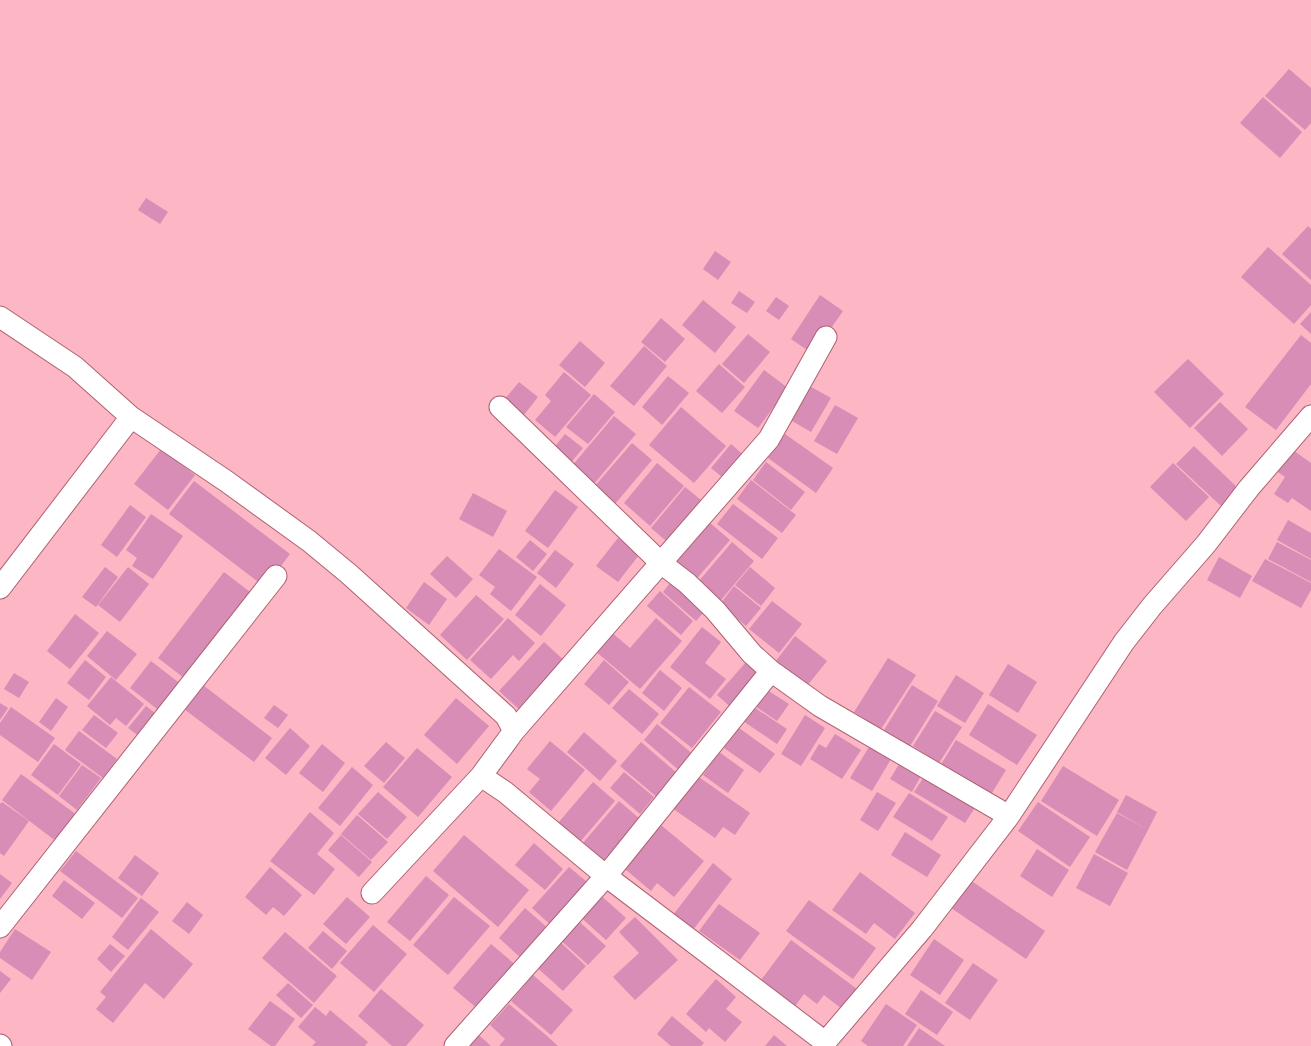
<svg xmlns="http://www.w3.org/2000/svg" width="1311" height="1046" viewBox="0 0 1311 1046" font-family="'PT Sans Narrow',sans-serif">
<style>
.building{fill:#d78db5}
.lines{fill:none;stroke-linecap:round;stroke-linejoin:round}
.minor-casing{stroke:#af6172;stroke-width:23}
.minor{stroke:#fff;stroke-width:21}
</style>
<rect width="100%" height="100%" fill="#fcb6c4"/>
<path class="building" d="M1289,69L1311,88V123L1305,130L1265,96Z
M1263,97L1302,132L1280,158L1240,123Z
M146,198L168,212L160,224L138,210Z
M1308,226L1311,229V280L1282,254Z
M1268,247L1311,285V305L1294,324L1241,277Z
M715,251L731,262L718,280L703,269Z
M739,291L755,302L747,313L731,303Z
M820,295L843,311L813,354L791,339Z
M776,297L789,306L779,320L766,311Z
M703,300L736,327L715,353L682,325Z
M1311,312V334L1300,324Z
M661,318L685,339L665,362L641,342Z
M748,334L770,352L744,383L722,364Z
M1301,335L1311,343V384L1276,430L1245,407Z
M580,341L605,363L585,387L559,365Z
M644,346L667,366L634,406L610,386Z
M1188,359L1224,394L1190,428L1154,392Z
M719,364L745,387L722,413L696,391Z
M764,370L788,388L758,428L734,411Z
M564,372L591,395L555,437L535,420L551,401L545,395Z
M668,376L689,393L662,425L642,407Z
M519,382L538,397L524,415L504,400Z
M806,384L831,398L811,432L787,418Z
M594,394L615,412L588,444L566,427Z
M1220,402L1248,429L1222,456L1194,428Z
M835,405L858,418L837,454L814,441Z
M681,407L726,446L694,483L649,445Z
M614,416L636,434L593,485L571,467Z
M565,434L583,448L569,465L551,451Z
M785,434L833,468L816,493L768,458Z
M632,443L652,460L615,504L594,487Z
M731,444L748,459L728,482L711,468Z
M1194,446L1239,489L1222,507L1176,464Z
M1290,448L1311,463V511L1292,498L1288,503L1274,494L1285,477L1275,470Z
M161,449L195,475L168,510L134,484Z
M766,462L805,492L791,510L753,480Z
M657,463L684,486L650,526L624,503Z
M1173,463L1209,497L1186,521L1150,487Z
M751,480L796,515L782,533L737,499Z
M194,481L290,554L265,587L169,514Z
M685,487L706,504L671,545L651,528Z
M555,490L578,507L548,548L525,531Z
M473,493L507,511L493,537L459,519Z
M733,504L778,538L762,559L717,524Z
M130,505L146,517L117,557L101,545Z
M151,514L183,536L153,579L132,566L137,558L126,550Z
M1288,520L1311,533V559L1277,540Z
M709,522L730,540L693,583L672,565Z
M618,538L639,555L618,582L596,566Z
M530,540L547,554L533,571L516,557Z
M732,542L754,561L715,607L693,588Z
M1277,542L1311,560V582L1268,559Z
M499,549L537,577L511,611L490,594L495,587L479,575Z
M555,550L574,564L556,588L537,573Z
M447,556L473,579L456,598L430,574Z
M1219,557L1252,576L1240,598L1207,580Z
M1265,559L1311,583V590L1301,608L1252,581Z
M105,567L118,577L96,607L82,597Z
M128,567L149,584L120,622L98,605Z
M750,567L775,588L761,606L735,585Z
M224,572L254,595L188,681L158,658Z
M674,578L708,607L696,621L663,592Z
M424,582L447,599L429,625L406,608Z
M540,584L566,605L541,636L515,615Z
M734,586L761,608L746,626L720,604Z
M660,591L693,621L681,635L647,606Z
M476,595L504,619L467,660L440,635Z
M772,601L802,624L779,653L749,629Z
M75,614L99,633L70,669L47,651Z
M508,618L535,643L519,661L513,655L491,679L470,660Z
M656,618L682,641L640,689L594,650L610,631L630,648Z
M702,627L721,642L705,663L726,679L710,699L670,667Z
M107,631L137,654L116,680L87,656Z
M795,636L827,661L807,686L775,662Z
M544,642L566,662L522,712L499,691Z
M888,658L916,675L881,729L854,712Z
M85,660L106,677L89,700L67,683Z
M604,660L629,682L609,705L584,684Z
M151,661L182,685L161,712L130,688Z
M747,661L764,676L734,710L717,695Z
M1008,664L1037,682L1018,713L989,695Z
M660,670L682,688L664,711L642,693Z
M14,673L29,682L19,698L4,689Z
M956,675L984,693L965,723L937,706Z
M111,677L144,704L126,726L116,718L110,725L87,706Z
M203,685L272,738L254,762L184,709Z
M912,685L938,701L910,746L884,730Z
M761,686L789,704L777,721L749,702Z
M689,687L721,712L692,748L660,723Z
M629,689L659,714L642,734L612,708Z
M56,698L68,707L51,731L39,722Z
M456,698L489,726L457,764L424,735Z
M0,703L8,708L0,720Z
M988,704L1037,735L1017,765L969,735Z
M274,705L288,715L278,728L264,718Z
M146,706L160,717L143,739L128,728Z
M752,706L787,729L777,744L743,721Z
M11,707L55,738L38,762L0,735V723Z
M935,711L962,727L939,763L913,746Z
M94,715L118,733L106,748L82,730Z
M805,715L825,728L801,766L781,754Z
M657,724L695,756L681,772L644,740Z
M290,728L310,746L286,775L265,758Z
M739,728L775,754L760,773L724,748Z
M79,731L117,759L103,778L65,750Z
M584,732L617,761L600,781L567,752Z
M835,734L861,750L842,779L810,759L819,744L826,748Z
M956,740L1006,770L990,796L940,766Z
M550,741L585,770L551,811L529,792L540,779L527,769Z
M386,742L405,758L384,783L364,766Z
M641,742L678,774L658,798L620,766Z
M872,742L894,754L872,791L850,778Z
M54,744L81,764L58,795L31,775Z
M322,744L345,763L323,792L299,773Z
M417,748L452,777L418,817L383,787Z
M719,752L744,770L728,793L703,775Z
M904,756L925,769L912,792L890,779Z
M82,765L101,778L77,810L59,796Z
M1063,766L1119,800L1097,836L1041,801Z
M352,767L373,785L340,826L318,808Z
M624,772L654,797L640,814L610,788Z
M927,772L978,803L965,823L914,792Z
M21,774L81,818L61,845L2,800Z
M696,775L750,813L735,835L723,827L715,838L672,808Z
M593,782L615,801L580,842L558,823Z
M378,792L407,817L387,839L358,814Z
M877,792L896,803L878,831L860,820Z
M909,793L948,817L932,841L893,817Z
M1126,795L1157,812L1148,830L1117,812Z
M619,801L640,819L603,861L582,844Z
M2,802L29,821L4,856L0,853V804Z
M1038,802L1090,837L1070,867L1018,831Z
M310,812L334,833L317,854L335,869L314,895L270,861Z
M1117,813L1148,830L1127,870L1095,852Z
M357,815L388,842L371,860L341,834Z
M661,825L704,861L674,897L657,883L651,891L625,869Z
M905,832L941,855L927,877L891,855Z
M341,835L372,862L359,877L328,850Z
M464,835L529,890L498,927L433,871Z
M534,843L563,869L545,890L515,865Z
M1037,849L1069,870L1052,897L1020,876Z
M76,851L138,898L122,918L60,871Z
M1094,854L1128,873L1110,906L1076,888Z
M135,855L159,873L142,896L118,878Z
M713,863L732,879L693,930L673,915Z
M270,867L302,895L284,916L273,907L266,915L245,897Z
M569,867L592,886L554,928L532,908Z
M860,872L915,913L895,939L874,923L866,934L832,910Z
M0,874L12,883L0,899Z
M426,876L449,895L410,941L387,922Z
M64,880L95,903L82,919L52,896Z
M970,880L1045,931L1026,959L951,908Z
M597,892L626,918L606,940L577,914Z
M347,897L370,917L346,944L323,924Z
M454,897L490,926L448,975L413,945Z
M141,898L159,912L128,950L112,937Z
M809,900L876,948L853,979L786,931Z
M187,902L203,915L189,934L172,921Z
M719,904L760,933L740,960L699,931Z
M525,908L550,930L523,960L499,938Z
M573,916L606,946L588,965L555,935Z
M635,917L678,960L635,1000L613,977L639,953L619,932Z
M373,925L407,954L374,992L340,963Z
M15,929L51,952L32,980L0,958V952Z
M151,929L193,964L164,999L145,983L113,1023L96,1009L106,997L100,992Z
M323,931L347,951L332,969L308,948Z
M285,932L337,976L314,1003L262,958Z
M556,938L586,966L563,991L532,963Z
M934,939L964,960L940,995L910,975Z
M791,940L857,989L842,1009L824,995L817,1004L804,994L793,1009L758,984Z
M110,944L125,956L111,972L97,959Z
M491,944L517,966L479,1010L453,988Z
M973,963L998,980L970,1020L945,1003Z
M0,971L11,979L0,993Z
M533,975L573,1010L551,1035L511,1001Z
M716,979L736,997L726,1009L742,1022L725,1042L709,1028L706,1032L686,1014Z
M288,983L313,1005L301,1018L276,995Z
M381,989L424,1025L406,1046H392L358,1016Z
M921,990L953,1012L937,1035L905,1014Z
M270,1001L295,1019L275,1046H271L248,1029Z
M509,1004L547,1036L558,1046H499L505,1039L490,1025Z
M886,1004L917,1025L903,1046H868L861,1041Z
M315,1007L326,1016L330,1010L368,1042L365,1046H312L316,1042L298,1027Z
M672,1016L704,1043L701,1046H671L657,1034Z
M471,1028L491,1046H456Z
M919,1028L945,1046H907Z
M774,1035L787,1046H765Z"/>
<g class="lines">
<defs>
<path id="minor" d="M0,317L75,367L131,417L226,481L309,541L349,574L506,716L514,731L481,776L505,792L606,876L825,1042
M500,407L661,563L687,583L715,610L752,654L771,671L820,706L1009,816
M0,588L131,417
M514,731L769,439L826,337
M372,893L481,776
M0,927L276,576
M0,1045L1,1046
M455,1046L606,876L771,671
M822,1046L922,929L1009,816L1124,642L1152,606L1206,544L1249,488L1311,416"/>
</defs>
<use href="#minor" class="minor-casing"/>
<use href="#minor" class="minor"/>
</g>
</svg>
